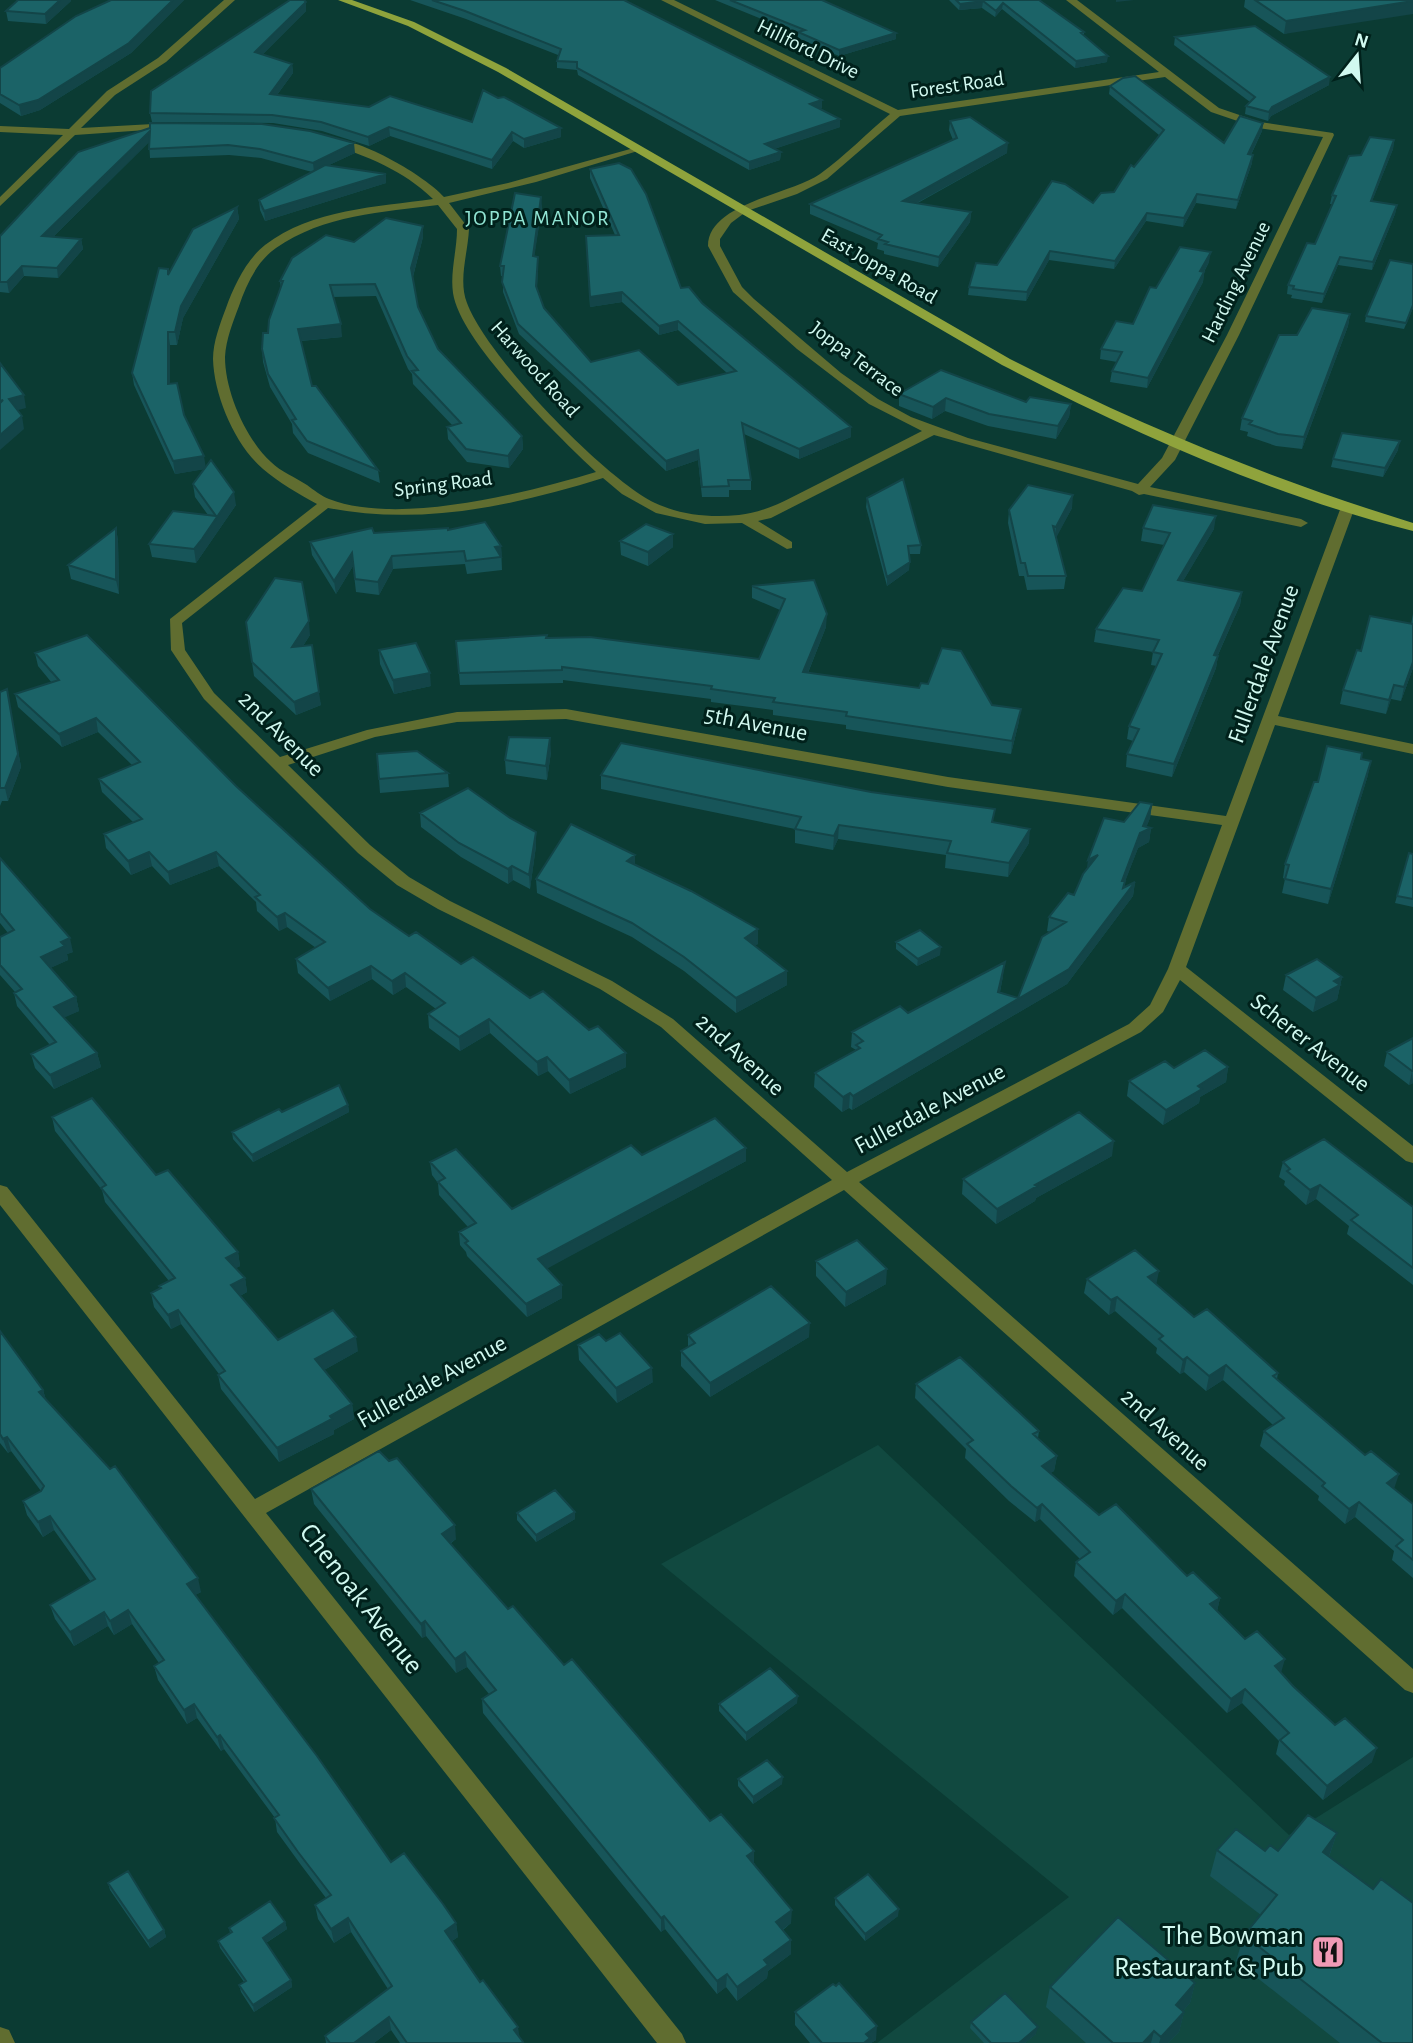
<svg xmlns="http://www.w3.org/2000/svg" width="1413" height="2043" viewBox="0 0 1413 2043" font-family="'Alegreya Sans',sans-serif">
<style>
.built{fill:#114940}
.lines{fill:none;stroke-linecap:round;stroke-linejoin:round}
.minor{fill:#606d30;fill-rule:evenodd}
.primary{fill:#8fa33c;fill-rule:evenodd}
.wall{fill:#175559}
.shaded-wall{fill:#134548}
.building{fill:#1b6367;stroke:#134548;stroke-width:2}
.labels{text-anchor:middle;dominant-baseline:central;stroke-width:6;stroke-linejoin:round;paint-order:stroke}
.far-street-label{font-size:21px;fill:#d1f9f0;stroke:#00211b}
.far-neighbourhood-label{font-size:21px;letter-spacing:2px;fill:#91e5d4;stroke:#00211b}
.street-label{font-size:24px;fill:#d1f9f0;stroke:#00211b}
.near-street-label{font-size:28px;fill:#d1f9f0;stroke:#00211b}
.near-poi-label{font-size:28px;fill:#d1f9f0;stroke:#00211b;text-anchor:end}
</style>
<rect width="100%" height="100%" fill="#0b3b33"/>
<path class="built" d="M878,1445L1289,1835L1413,1757V2043H877L1069,1897L661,1564Z"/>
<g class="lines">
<path class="minor" d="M224,0H235L166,62L115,95L81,128L171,123L175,124V128L75,135L0,206V197L63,135L0,132V126L69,129L107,91L158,58Z
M661,0H674L898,110L1159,72L1066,0H1077L1219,108L1260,122L1333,133L1334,135L1239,335L1175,460L1150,487L1301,519L1308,523L1301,527L1144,494L1139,495L1132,491L934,435L771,518L758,521L792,542V548L787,549L742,523L705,524L656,513L622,494L603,478C513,506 422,526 328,508L182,623L185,650L214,693L280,757L367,730L457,712L566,709L948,777L1226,816L1341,507L1348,503L1355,507L1278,716L1413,744V754L1275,725L1186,967L1413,1146V1163L1406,1161L1180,980L1163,1012L1141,1032L859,1182L1413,1669V1693L1405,1690L844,1190L266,1513L682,2034L686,2043H657L0,1205V1185L7,1187L255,1499L832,1180L661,1027L600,989L438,909L397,885L358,853L204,699L171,650L170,619L317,504C299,494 278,482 263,469C235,445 214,396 213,359C213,342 220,324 226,308C234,286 246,260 265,245C312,209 377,207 433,199C403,170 367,156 327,143V139C357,136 424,175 444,197L508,183L641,146V150L536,182L449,203L469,229C468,253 458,280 467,303C487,357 604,478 655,503C681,515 710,518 739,515C769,512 795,495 822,482C855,465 889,448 922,431L869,404L797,349L733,292L708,246C708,203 792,194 820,174C845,156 867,133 890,114ZM1165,77L1211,112L1258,128L1323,137L1227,335L1162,458L1138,484L968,438L911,417L878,399L841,373L754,299L742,287L720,246V239L731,223L747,211L797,194L827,179L900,116ZM438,205L457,229C457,250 450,272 453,293C460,342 559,437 596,472C526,493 399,526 329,499C321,496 314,490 307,485C295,477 281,472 271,462C246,439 225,392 225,357C226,339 233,322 239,306C246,285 257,261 276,248C323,215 383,212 438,205ZM566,719L948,787L1222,825L1168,969L1150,1005L1129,1024L847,1172L673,1019L612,981L450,901L409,877L370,845L288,765L375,737L457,722Z
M0,2027L9,2030L15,2043H0Z"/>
<path class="primary" d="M338,0H352L414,22L506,68L1010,359C1140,426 1274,480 1413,523V531C1270,495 1132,432 1002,365L498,72L408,26Z"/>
</g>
<path class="wall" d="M111,0H184L131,53L40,110L21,116L0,103V68Z
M410,0H624L822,108L820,109L840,119V127L774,149L781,152L780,160L749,170L578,75L577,70L557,68V61L558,55L466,19Z
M715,0H822L896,39L839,56L798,38V34Z
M949,0H1039L1084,32V35L1107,62L1075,68L1002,9L995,17L982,8L959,10Z
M1245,0H1413L1284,34L1244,7Z
M71,1L46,24L8,21L6,11Z
M306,2V11L262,55L292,64L293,73L277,95L472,122L498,98L561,128V137L524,148L513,141L492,169L390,136L369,146L322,131L273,123L152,122L150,113Z
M1175,37L1329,85L1271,116L1268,121L1245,114L1246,106L1250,102L1174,45Z
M1110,86L1224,143L1263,123L1262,131L1251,155L1252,163L1236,209L1196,203L1183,227L1146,221L1114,269L1049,260L1026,301L968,295L969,287L997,265L1093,203L1114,192L1159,135L1109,94Z
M950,121L1007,153L916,204L971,212L970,222L938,267L884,254V251L877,249L878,243L810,214V204L953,140L949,130Z
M150,128L355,153L329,165L386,183L265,221L260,210L259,200L312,172L261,158L229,155L150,158L149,142L53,237L81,239L83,249L58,278L24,276L9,293L0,292V236Z
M1394,140L1393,149L1372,201L1397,205L1395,214L1372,270L1338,265L1322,303L1291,298L1292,295L1287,294L1288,285L1315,244L1332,204H1330L1332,195L1361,155Z
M590,169L681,288L702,303L851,437L799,459L744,434L751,480V490H729V497H702L698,460L666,471L519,334L503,292V276H501L500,266L542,206L534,256L538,266L537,289L544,308L591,362L678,385L727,373L678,330L659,335L622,302L590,307L586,236L615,235L590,178Z
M237,207L239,219L183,318L177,345H170V384L205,468L236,505L196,563L152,557L149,544L208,515L195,497L193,484L204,469L175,474L134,385L132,373L168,269L169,274Z
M423,226V237L413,277L418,307L438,349L522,436L523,449L509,468L467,462L448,439L447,427L452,425L413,384L412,374L408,369L376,296L333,297L342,337L301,341L312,386L378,470L380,483L308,453L293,433L292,424L270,387L263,362L262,349L268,333L281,289L280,281L354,242Z
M1209,262L1204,272L1203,282L1147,388L1110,382L1112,371L1117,362L1100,359L1101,349L1133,324L1156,288Z
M1413,264V308L1404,329L1365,322L1366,316Z
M1350,314L1348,326L1302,449L1276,446L1247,436L1248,432L1240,430L1242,418L1297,335Z
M899,394L1026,402L1071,404L1069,417L1056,439L988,426L945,411L932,419L899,406Z
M1398,450L1383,477L1331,467L1333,459Z
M867,498L921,545L920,554H909V570L887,586L866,507Z
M1072,508L1056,537L1066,576L1064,589L1027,590L1024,576H1019L1008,523L1009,510Z
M116,528L118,541L119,594L71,579L68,565Z
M1143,528L1214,529L1183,581L1242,592L1240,605L1218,655L1216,668L1172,777L1126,767L1127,754L1133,741L1127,739L1129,726L1157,666L1151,665L1153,652L1094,642L1096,629L1142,591L1164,545L1141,541Z
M448,530L501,546L502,570L467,574L465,564L393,569L379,595L356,592L353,566L336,594L312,555L310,542L374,533Z
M620,541L673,547L648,566L621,555Z
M814,580L826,627L808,673L992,705L1019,721L1011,754L846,729V725L773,715V710L711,702V699L563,680V683L460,685L456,641L547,638L759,659L780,610L752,598V586Z
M1413,614V668L1401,701L1391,699L1386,714L1340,704L1343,690L1361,651L1411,624Z
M246,622L310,635L303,646L321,705L296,715L254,676Z
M379,650L431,686L394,694L380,664Z
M35,653L236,786L370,909L409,936L461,964L626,1067L570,1094L548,1071L538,1076L490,1033L460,1051L429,1028L428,1014L436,1009L406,987L393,995L372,979L330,1001L298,973L296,959L316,948L287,927L279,931L257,911L256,902L219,866L170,885L152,866L131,875L106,848L104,834L133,822L102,792L99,779L132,765L98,732L62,747L18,707L15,694L52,683L38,666Z
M7,689L21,767L8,801H2L0,806V692Z
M551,752L547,780L506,774L505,760Z
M1361,759L1368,775L1328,904L1282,893L1285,879L1283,878L1285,864L1318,782Z
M448,773L449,787L380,793L379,779Z
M601,775L994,823L1029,843L1008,877L945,868L946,855L838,839L833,850L795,843V829L601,789Z
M1152,804L1150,818L1146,827L1151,828L1149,842L1138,848L1125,881L1124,887L1135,882L1133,896L1067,984L852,1110L849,1108L842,1112L814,1087L815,1073L856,1050L851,1047L852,1032L908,1013L1003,976L1000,992L1018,998L1050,932L1047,931L1049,917L1074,895L1124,822Z
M420,813L510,818L536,832V846L530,889L513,880L508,884L461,857L421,827Z
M1409,853L1413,854V907L1395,903Z
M0,858L73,952L67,954L68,960L50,968L76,997L79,1011L64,1017L97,1053L101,1067L54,1089L35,1068L31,1054L50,1045L17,1006L14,993L15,992L0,975V937L8,933L0,923Z
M635,864L758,944L755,945L787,985L736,1013L684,971L632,937L537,893L536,879Z
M896,942L940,955L917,966L896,949Z
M1286,975L1342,977L1337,1000L1313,1012L1283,990Z
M1413,1038V1083L1409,1085L1384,1066L1387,1052Z
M1228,1067L1226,1082L1200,1097L1199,1103L1163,1125L1127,1096L1129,1081L1174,1068Z
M348,1105L349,1112L253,1162L233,1139L232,1132L282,1112Z
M52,1117L156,1175L238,1252L240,1266L236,1268L245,1278L247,1292L240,1296L278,1340L358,1351L324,1370L352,1404L354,1419L334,1430V1434L279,1462L221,1389L218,1375L219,1374L181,1324L171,1329L154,1307L151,1293L160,1288L159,1286L169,1281L105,1202L102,1190L55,1131Z
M746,1148V1161L547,1268L562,1285V1298L527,1317L467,1256L466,1252L460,1245L459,1232L468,1227L439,1195L438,1183L432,1175L430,1162L512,1209L642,1155Z
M1112,1156L1036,1198L1035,1201L996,1224L962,1194L963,1179Z
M1283,1162L1413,1207V1285L1347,1234L1349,1226L1316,1199L1306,1205L1284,1185L1285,1181L1279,1177Z
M816,1261L886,1284L845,1307L816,1276Z
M1087,1279L1156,1285L1194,1317L1278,1373L1277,1379L1394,1489L1413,1504V1578L1392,1560L1394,1551L1355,1517L1345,1524L1318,1500L1319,1496L1260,1446L1264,1431L1273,1425L1223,1380L1206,1391L1184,1372L1180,1374L1156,1353L1157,1348L1115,1311L1109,1315L1084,1293Z
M0,1331L43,1390L46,1400L201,1592L195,1595L391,1862L456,1923L458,1937L452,1941L523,2043H400L391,2030L374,2043H326L325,2036L388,1989L351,1932L334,1943L318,1919L315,1905L326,1898L301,1865L277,1832L275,1818L224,1749L221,1751L197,1718L187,1724L158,1680L154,1666L159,1663L132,1624L114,1635L108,1626L74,1646L55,1619L50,1605L91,1582L54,1530L43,1537L27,1515L23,1501L41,1491L11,1451L8,1453L0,1443Z
M688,1335L809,1337L710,1397L681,1366V1351L688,1347Z
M606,1341L653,1382L617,1403L579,1360L578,1345Z
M916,1384L1039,1431L1038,1438L1057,1456L1054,1471L1050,1473L1099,1515L1220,1598L1217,1611L1372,1762L1323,1800L1276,1754L1279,1741L1242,1703L1227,1713L1122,1608L1113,1615L1074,1576L1076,1562L1080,1559L1040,1519L1035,1522L1009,1501L965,1458L966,1449L915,1398Z
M311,1489L456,1539L450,1544L508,1609L564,1665L710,1821L754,1851V1863L791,1923L783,1930L791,1954L768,1971L767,1978L737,2001L726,1987L717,1994L665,1929L661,1932L483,1713L482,1699L489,1694L467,1667L456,1673L426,1636L422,1638L314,1504Z
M575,1512V1519L536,1542L517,1520V1513Z
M797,1703L746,1741L719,1711V1704Z
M738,1779L782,1784L753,1804L738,1786Z
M1337,1833L1329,1857L1413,2043H1340L1236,1961L1244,1935L1261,1915L1210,1876L1217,1850L1278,1851Z
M108,1883L164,1930L166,1937L150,1948L110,1890Z
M835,1898L898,1916L865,1941L835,1905Z
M285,1922L287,1929L266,1943L291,1980L292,1987L254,2012L241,1992L239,1985L244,1982L220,1948L218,1941L230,1933L229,1928Z
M1195,1983L1190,2003L1183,2011L1184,2012L1179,2032L1168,2043H1086L1046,2007L1050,1987Z
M795,2012L876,2040L871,2043H810L795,2025Z
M971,2022L1036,2034L1025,2043H984L970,2028Z"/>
<path class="shaded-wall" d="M60,0H71V1L46,24L45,14Z
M173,0H184L131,53L40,110L21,116L19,105Z
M1116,0H1134L1116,2Z
M983,1L982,8L959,10L960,4Z
M1413,1V14L1284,34L1286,21Z
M306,2V11L256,61L255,52Z
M1003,3L1002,9L995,17L996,11Z
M896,33V39L839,56V50Z
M1108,56L1107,62L1075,68L1076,61Z
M292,64L293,73L271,103L270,94Z
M1330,77L1329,85L1271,116L1268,121L1269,112L1272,107Z
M822,100V108L810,112V104Z
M840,119V127L765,152V144Z
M1263,123L1262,131L1247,163L1248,154Z
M389,127L390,136L369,146L368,137Z
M561,128V137L524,148V139Z
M150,131L151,140L44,246L42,236Z
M512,132L513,141L492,169V160Z
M1394,140L1393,149L1369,209L1371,201Z
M354,143L355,153L314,172L313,163Z
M1008,143L1007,153L902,211L903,201Z
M781,152L780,160L749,170V162Z
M1253,155L1252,163L1236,209L1238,200Z
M386,174V183L265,221L264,211Z
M1197,194L1196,203L1183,227L1184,218Z
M541,197L542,206L533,266V256Z
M1397,205L1395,214L1372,270L1373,262Z
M237,207L239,219L183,318L177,345L175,332L181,306Z
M971,212L970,222L938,267L939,257Z
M1147,213L1146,221L1114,269L1115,261Z
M423,226V237L412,280L411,268Z
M81,239L83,249L58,278L57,268Z
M1050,251L1049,260L1026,301L1027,292Z
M1211,252L1209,262L1199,281L1200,271Z
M1340,257L1338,265L1322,303L1324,294Z
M22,266L24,276L9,293L7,282Z
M1204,272L1203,282L1147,388L1148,378Z
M622,292V302L590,307V297Z
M1350,314L1348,326L1302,449L1304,437Z
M678,321V330L659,335V326Z
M341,324L342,337L299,341L298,329Z
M168,332L170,345V397L168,384Z
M24,395L26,408L11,412L9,399Z
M946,398L945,411L932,419L933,407Z
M1071,404L1069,417L1056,439L1058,426Z
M22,416L24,429L0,450V435Z
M851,427V437L799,459V449Z
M522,436L523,449L509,468L508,456Z
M1400,441L1398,450L1383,477L1385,468Z
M698,450V460L666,471V461Z
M204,456L206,469L175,474L173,461Z
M234,492L236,505L196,563L194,549Z
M1073,495L1072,508L1055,540L1056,527Z
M1216,516L1214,529L1176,593L1178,580Z
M116,528L118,541L119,594L116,580Z
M673,534V547L648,566V552Z
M501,546L502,558H501L495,547Z
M352,553L353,566L336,594L334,581Z
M392,556L393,569L379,595L378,582Z
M910,562L909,570L887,586V577Z
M1242,592L1240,605L1212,668L1214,655Z
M827,614L826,627L803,685V672Z
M309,621L310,635L294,660L292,647Z
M1218,656L1216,668L1172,777L1174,764Z
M1413,662V668L1401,701L1404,687Z
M430,673L431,686L394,694L393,680Z
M1394,685L1391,699L1386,714L1389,700Z
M7,689L21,767L8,801L5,788Z
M319,692L321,705L296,715L294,702Z
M1021,709L1019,721L1011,754L1012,741Z
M96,718L98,732L62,747L59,734Z
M550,738L551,752L547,780L546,766Z
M1371,761L1368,775L1328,904L1331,889Z
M1152,804L1150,818L1145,831L1151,828L1149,842L1138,848L1120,895L1122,881Z
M839,825L838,839L833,850L834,836Z
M1030,829L1029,843L1008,877L1009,863Z
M536,832V846L530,889L529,875Z
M149,852L152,866L131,875L128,861Z
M216,852L219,866L170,885L168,872Z
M635,855V869L627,861Z
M1098,855L1086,874L1088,860Z
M512,866L513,880L508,884V869Z
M1125,881L1123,895L1135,882L1133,896L1067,984L852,1110L853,1096L1069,969L1123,888Z
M285,913L287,927L279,931L277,917Z
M758,929V944L745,952V938Z
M70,938L73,952L67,954L68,960L44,971L41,957L61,942Z
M941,947L940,955L917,966L918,959Z
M1005,962L1003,976L997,1006L998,992Z
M371,966L372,979L330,1001L328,988Z
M787,971V985L736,1013V998Z
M405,973L406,987L393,995L392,981Z
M1342,977L1337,1000L1313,1012L1316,998L1334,981Z
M76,997L79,1011L57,1021L54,1007Z
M489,1019L490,1033L460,1051L459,1037Z
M97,1053L101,1067L54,1089L50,1075Z
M626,1053V1067L570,1094L569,1080Z
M547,1057L548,1071L538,1076L537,1062Z
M1228,1067L1226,1082L1200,1097L1199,1103L1163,1125L1166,1110L1198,1086Z
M1412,1071L1413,1083L1409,1085Z
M850,1093L849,1108L842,1112L843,1097Z
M348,1105L349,1112L253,1162L252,1155Z
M1114,1141L1112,1156L1036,1198L1035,1201L996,1224L997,1209L1035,1185Z
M746,1148V1161L539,1273L538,1259Z
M1320,1185L1316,1199L1306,1205L1310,1190Z
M238,1252L240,1266L229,1272L226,1258Z
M887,1269L886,1284L845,1307L846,1292Z
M1159,1271L1156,1286L1148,1277Z
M245,1278L247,1292L234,1299L231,1285Z
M562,1285V1298L527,1317L526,1304Z
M1117,1297L1115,1311L1109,1315L1111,1300Z
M178,1310L181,1324L171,1329L168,1315Z
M810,1323L809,1337L710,1397V1383Z
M356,1337L358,1351L317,1374L315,1359Z
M1187,1357L1184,1372L1180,1374L1183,1360Z
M1226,1365L1223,1380L1206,1391L1209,1376Z
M652,1368L653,1382L617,1403L616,1388Z
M43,1390L47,1404L39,1392Z
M352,1404L354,1419L334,1430V1434L279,1462L277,1448Z
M7,1437L11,1451L8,1453L3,1439Z
M1057,1456L1054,1471L1040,1480L1042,1466Z
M1399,1474L1394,1489L1387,1483Z
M1359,1502L1355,1517L1345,1524L1349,1509Z
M1042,1504L1040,1519L1035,1522L1037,1508Z
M575,1512V1519L536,1542V1535Z
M50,1516L54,1530L43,1537L38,1522Z
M455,1525L456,1539L443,1548L442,1534Z
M198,1578L201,1592L190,1598L187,1584Z
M1125,1594L1122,1608L1113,1615L1116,1601Z
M1220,1598L1217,1612L1210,1604Z
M128,1610L132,1624L114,1635L110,1621Z
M104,1612L108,1626L74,1646L70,1632Z
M425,1621L426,1636L422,1638L421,1624Z
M465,1652L467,1667L456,1673L455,1659Z
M1285,1659L1281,1673L1275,1666Z
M1245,1689L1242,1703L1227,1713L1231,1699Z
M798,1696L797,1703L746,1741V1733Z
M194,1704L197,1718L187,1724L184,1710Z
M220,1735L224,1749L221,1751L217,1737Z
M1377,1748L1372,1762L1323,1800L1327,1786Z
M783,1777L782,1784L753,1804V1797Z
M1337,1833L1328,1859L1323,1852Z
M754,1851V1864L747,1856Z
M899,1909L898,1916L865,1941V1934Z
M792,1910L791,1923L775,1935L776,1922Z
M664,1916L665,1929L661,1932V1918Z
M348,1918L351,1932L334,1943L331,1929Z
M285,1922L287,1929L264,1944L263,1938Z
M456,1923L458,1937L447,1944L445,1931Z
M164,1930L166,1937L150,1948L148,1941Z
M791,1940V1954L768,1971L767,1978L737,2001V1987L764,1960Z
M727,1974L726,1987L717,1994V1981Z
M291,1980L292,1987L254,2012L253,2005Z
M1195,1983L1190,2003L1170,2025L1176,2005Z
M1184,2012L1179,2032L1168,2043H1159L1161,2037Z
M389,2017L391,2030L374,2043H354Z
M877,2026L876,2040L871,2043H864L866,2034Z
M518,2027L520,2040L514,2030Z
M1038,2027L1036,2034L1025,2043H1019Z
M1154,2031L1151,2043H1143Z"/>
<path class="building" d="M18,0H60L45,14L6,11Z
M111,0H173L129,43L38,100L19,105L0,94V68L76,16Z
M290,0H304L306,2L255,52L292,64L270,94L369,107L390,96L472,122L483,90L498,98L504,97L561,128L524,139L512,132L492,160L389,127L368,137L321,122L272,115L150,113L151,91Z
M432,0H624L822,100L810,104L840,119L765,144L781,152L749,162L577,68V62L557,61L561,49L465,11Z
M730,0H822L896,33L839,50L798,32L805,30Z
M956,0H1039L1084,32L1081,33L1108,56L1076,61L1003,3L996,11L983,1L960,4Z
M1255,0H1413V1L1286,21Z
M1255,26L1330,77L1272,107L1269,112L1246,106L1255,97L1175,37Z
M1135,76L1224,143L1240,116L1263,123L1248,154L1253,155L1238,200L1197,194L1184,218L1147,213L1115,261L1050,251L1027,292L969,287L976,263L997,265L1052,181L1065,184L1093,203L1101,193L1114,192L1131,165L1134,167L1164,130L1110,86L1123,78Z
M970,117L1008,143L903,201L971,212L939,257L885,244L888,242L878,239L882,235L810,204L957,138L950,121Z
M150,123L262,124L310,131L354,143L313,163L260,149L228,145L149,149L150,131L42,236L81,239L57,268L22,266L7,282H0V236L78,152L150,128Z
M1370,137L1394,140L1371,201L1397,205L1373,262L1340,257L1324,294L1293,289L1294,286L1288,285L1307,243L1315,244L1336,196L1332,195L1349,156L1361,155Z
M619,163L631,169L646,194L681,288L689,287L702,303L851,427L799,449L742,423L751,480H728L729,486L702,487L698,450L666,461L518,324L502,282L504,266H500L515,193L541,197L533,256L538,257L536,286L544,308L591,362L639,350L678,385L736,371L678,321L659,326L622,292L590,297L586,236L619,235L590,169Z
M325,165L386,174L264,211L259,200Z
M237,207L181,306L175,332H168V384L177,383L184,415L204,456L173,461L132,373L159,268L168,269V275L193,229Z
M386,218L423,226L411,268L418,307L438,349L522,436L508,456L466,449L447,427L461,423L412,371L418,370L407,356L375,284L330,285L341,324L298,329L312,386H316L378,470L307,441L292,420L296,419L268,374L262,349L263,333H268L269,320L283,281H280L292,258L326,235L354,242Z
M1180,247L1211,252L1200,271L1204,272L1148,378L1112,371L1122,352L1101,349L1116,321L1133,324L1150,287L1156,288Z
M1390,260L1413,264V305L1406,323L1366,316Z
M1312,308L1350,314L1304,437L1278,434L1249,424L1252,421L1242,418L1279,335H1297Z
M0,363L24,395L9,399L22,416L0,435V403L3,400L0,401Z
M941,370L1026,402L1030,397L1071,404L1058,426L989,414L946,398L933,407L899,394Z
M1342,433L1400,441L1385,468L1333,459Z
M211,460L234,492L202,539L194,549L149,544L173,511L216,516L193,484Z
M903,479L921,545L908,546L910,562L887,577L867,498Z
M1028,485L1073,495L1056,527L1053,526L1066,576H1028L1025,563H1021L1009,510Z
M1153,505L1216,516L1178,580L1242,592L1214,655L1218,656L1174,764L1127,754L1139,729L1129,726L1162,654L1153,652L1159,640L1096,629L1123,588L1142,591L1170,533L1143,528Z
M485,522L501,546L495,547L501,557L466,561L464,551L392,556L378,582L355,579L352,553L334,581L310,542L372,528L374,533L448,528V530Z
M646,524L673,534L648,552L620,541Z
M116,528V580L68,565Z
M275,578L302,582L309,621L292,647L312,645L319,692L294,702L252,662L246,622Z
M814,580L827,614L803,672L919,688L921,683L928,684L942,648L961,651L992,705L1021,709L1012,741L846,716L847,712L773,702L775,698L711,689L712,686L562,667V670L459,673L456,641L547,635L546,638L590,637L759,659L785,599L752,586Z
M1370,616L1413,624V662L1404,687L1394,685L1389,700L1343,690L1357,650L1361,651Z
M87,635L236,786L370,909L409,936L416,932L461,964L473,957L530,998L543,991L589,1030L598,1026L626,1053L569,1080L547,1057L537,1062L489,1019L459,1037L428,1014L445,1003L405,973L392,981L371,966L328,988L296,959L325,942L285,913L277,917L255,897L260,895L216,852L168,872L149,852L128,861L104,834L142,819L99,779L140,762L96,718L59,734L15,694L59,680L35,653Z
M416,643L430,673L393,680L379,650Z
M7,689L18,754L5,788H0V692Z
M509,737L550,738L546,766L505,760Z
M621,743L871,792L995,809L992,822L1030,829L1009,863L947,853L951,841L839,825L834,836L795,829L801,817L601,775Z
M1327,746L1362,753L1361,759L1371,761L1331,889L1285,879L1289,865L1285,864L1314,782H1318Z
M417,751L448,773L379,779L377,754Z
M468,788L510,818L536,832L529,875L512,866L508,869L459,843L420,813Z
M1140,802L1152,804L1143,826L1151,828L1140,833L1122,881H1125L1123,888L1135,882L1069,969L853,1096L850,1093L843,1097L815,1073L860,1048L856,1045L863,1041L852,1032L900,1006L908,1013L1005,962L998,992L1018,998L1042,937L1066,922L1049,917L1068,893L1074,895L1083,874L1098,855L1088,860L1104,818L1124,822Z
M571,824L635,855L627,861L691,891L758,929L745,938L787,971L736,998L684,957L632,923L536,879Z
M1409,853L1413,854V899L1397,896Z
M0,858L70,938L61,942L65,946L41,957L76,997L54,1007L97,1053L50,1075L31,1054L56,1042L14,993L22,989L0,965V937L14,930L0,913Z
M920,930L941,947L918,959L896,942Z
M1317,959L1342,977L1334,981L1340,985L1316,998L1286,975Z
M1413,1038V1071H1412L1387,1052Z
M1205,1050L1228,1067L1198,1086L1202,1089L1166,1110L1129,1081L1165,1061L1174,1068Z
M339,1085L348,1105L252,1155L232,1132L279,1109L282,1112Z
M92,1098L156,1175L168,1170L238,1252L226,1258L245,1278L231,1285L278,1340L333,1310L356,1337L315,1359L352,1404L330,1416L332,1419L277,1448L218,1375L225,1371L178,1310L168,1315L151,1293L161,1288L159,1286L175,1278L101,1188L106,1185L52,1117Z
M1079,1112L1114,1141L1035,1185L1037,1186L997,1209L963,1179Z
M715,1118L746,1148L538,1259L562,1285L526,1304L465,1243L468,1241L459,1232L476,1223L438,1182L445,1178L430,1162L456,1149L512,1209L631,1145L642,1155Z
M1324,1139L1413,1207V1268L1351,1220L1358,1215L1320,1185L1310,1190L1287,1171L1290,1169L1283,1162Z
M857,1240L887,1269L846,1292L816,1261Z
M1135,1250L1159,1271L1148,1277L1194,1317L1207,1309L1278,1373L1273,1376L1365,1455L1371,1451L1399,1474L1387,1483L1413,1504V1560L1396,1546L1403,1540L1359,1502L1349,1509L1322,1486L1325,1483L1264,1431L1284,1418L1226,1365L1209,1376L1187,1357L1183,1360L1159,1339L1163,1336L1117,1297L1111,1300L1087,1279Z
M771,1286L810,1323L710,1383L681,1351L695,1343L688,1335Z
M0,1331L43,1390L39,1392L110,1469L115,1466L198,1578L187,1584L317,1756L391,1862L404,1853L443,1904L456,1923L445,1931L480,1982L483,1980L518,2027L514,2030L523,2042L521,2043H407L389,2017L354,2043H330L325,2036L392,1986L348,1918L331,1929L315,1905L331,1895L298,1852L274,1818L279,1815L220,1735L217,1737L194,1704L184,1710L154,1666L164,1660L128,1610L110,1621L104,1612L70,1632L50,1605L95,1579L50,1516L38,1522L23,1501L41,1491L44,1486L7,1437L3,1439L0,1434Z
M620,1333L652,1368L616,1388L578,1345L599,1334L606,1341Z
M960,1357L1039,1431L1033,1434L1057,1456L1042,1466L1099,1515L1116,1504L1187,1576L1193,1572L1220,1598L1210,1604L1245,1639L1257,1631L1285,1659L1275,1666L1293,1686L1335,1725L1345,1718L1377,1748L1327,1786L1280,1740L1289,1733L1245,1689L1231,1699L1125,1594L1116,1601L1076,1562L1090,1552L1042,1504L1037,1508L1011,1486L967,1444L973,1440L916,1384Z
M379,1451L389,1461L397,1458L455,1525L442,1534L508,1609L513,1606L564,1665L572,1659L710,1821L721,1814L754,1851L747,1856L792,1910L776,1922L791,1940L764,1960L768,1965L737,1987L727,1974L717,1981L664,1916L661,1918L482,1699L496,1690L465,1652L455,1659L425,1621L421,1624L311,1489Z
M555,1490L575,1512L536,1535L517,1513Z
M770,1668L798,1696L746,1733L719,1704Z
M767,1760L783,1777L753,1797L738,1779Z
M1308,1815L1337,1833L1323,1852L1373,1889L1381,1879L1413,1903V2043H1382L1244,1935L1277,1895L1217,1850L1236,1829L1265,1851L1270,1845L1278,1851Z
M128,1871L164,1930L148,1941L108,1883Z
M868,1874L899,1909L865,1934L835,1898Z
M270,1901L285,1922L263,1938L291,1980L253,2005L239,1985L246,1981L218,1941L232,1932L229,1928Z
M1118,1917L1195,1983L1176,2005L1184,2012L1161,2037L1154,2031L1143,2043H1113L1050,1987Z
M839,1983L877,2026L866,2034L870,2038L864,2043H822L795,2012L833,1984L836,1986Z
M1005,1993L1038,2027L1019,2043H991L971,2022Z"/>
<defs>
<symbol id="restaurant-square" viewBox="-11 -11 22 22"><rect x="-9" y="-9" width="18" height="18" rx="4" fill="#f09ab5" stroke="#00211b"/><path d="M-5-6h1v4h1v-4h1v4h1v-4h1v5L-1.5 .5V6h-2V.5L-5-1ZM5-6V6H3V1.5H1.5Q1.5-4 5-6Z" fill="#111"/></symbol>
</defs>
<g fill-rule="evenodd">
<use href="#restaurant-square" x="1309" y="1933" width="38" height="38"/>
</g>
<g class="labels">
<g class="far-street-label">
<text transform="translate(808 49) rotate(26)">Hillford Drive</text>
<text transform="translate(957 85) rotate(-8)">Forest Road</text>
<text transform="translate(879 266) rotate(30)">East Joppa Road</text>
<text transform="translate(1236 282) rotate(-64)">Harding Avenue</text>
<text transform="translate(857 359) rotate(37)">Joppa Terrace</text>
<text transform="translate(535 369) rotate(48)">Harwood Road</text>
<text transform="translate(443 484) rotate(-7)">Spring Road</text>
</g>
<g class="far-neighbourhood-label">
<text x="538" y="218">JOPPA MANOR</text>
</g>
<g class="street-label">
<text transform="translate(1264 664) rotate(-70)">Fullerdale Avenue</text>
<text transform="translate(756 724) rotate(11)">5th Avenue</text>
<text transform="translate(281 734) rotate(45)">2nd Avenue</text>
<text transform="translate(1310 1043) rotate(38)">Scherer Avenue</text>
<text transform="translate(740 1055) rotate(42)">2nd Avenue</text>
<text transform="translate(930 1109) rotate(-28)">Fullerdale Avenue</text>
<text transform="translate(432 1382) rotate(-29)">Fullerdale Avenue</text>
<text transform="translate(1165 1430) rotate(42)">2nd Avenue</text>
</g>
<g class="near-street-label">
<text transform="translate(361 1599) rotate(52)">Chenoak Avenue</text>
</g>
<g class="near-poi-label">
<text x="1304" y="1936">The Bowman<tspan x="1304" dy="32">Restaurant &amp; Pub</tspan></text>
</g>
</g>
<g transform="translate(1357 56) rotate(17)" stroke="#00211b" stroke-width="5" paint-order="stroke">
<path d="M0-5L12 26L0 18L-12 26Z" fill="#d1f9f0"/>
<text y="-10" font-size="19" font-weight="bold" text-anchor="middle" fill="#d1f9f0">N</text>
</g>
</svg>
